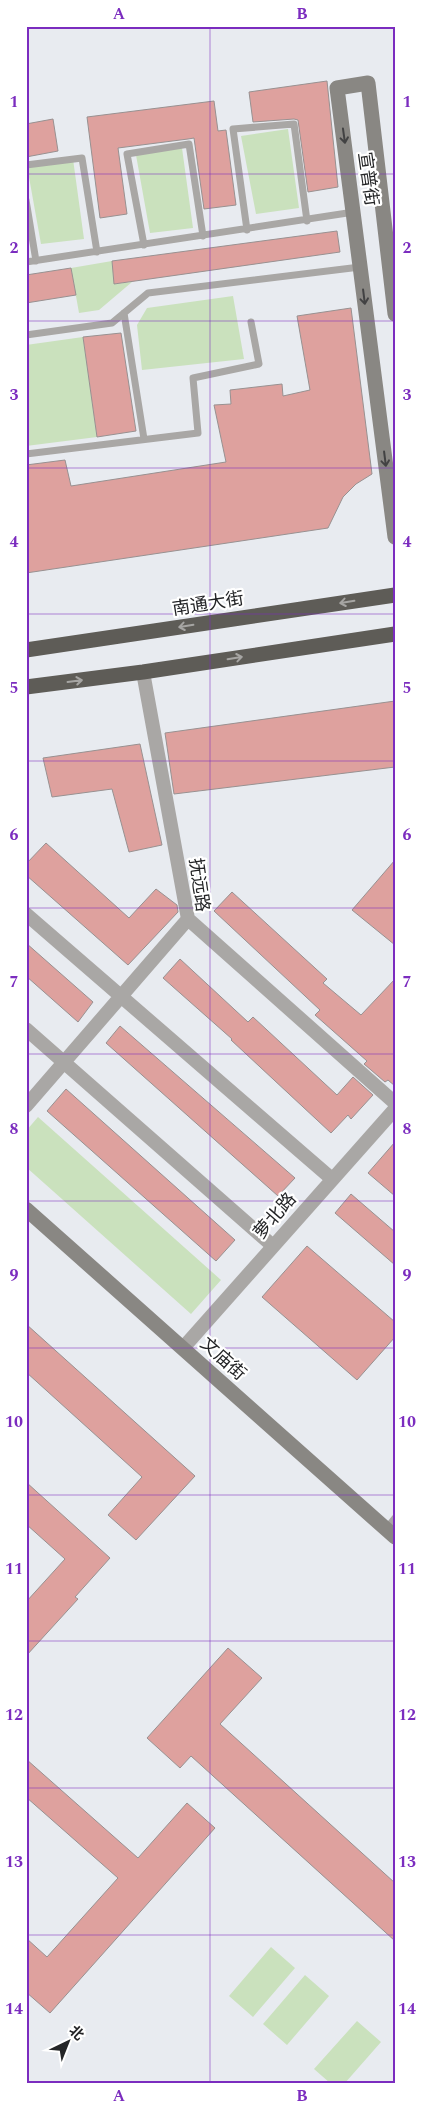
<svg xmlns="http://www.w3.org/2000/svg" width="421" height="2109" viewBox="0 0 421 2109" font-family="Spectral,'Noto Sans SC',serif">
<style>
.green{fill:#cae1bd}
.building{fill:#dea19e;stroke:#989191}
.lines{fill:none;stroke-linecap:round;stroke-linejoin:round}
.lane{stroke:#a9a7a5;stroke-width:7}
.street{stroke:#a9a7a5;stroke-width:14}
.secondary{stroke:#898783;stroke-width:15}
.highway{stroke:#5e5c57;stroke-width:15}
.oneway{stroke:#424243}
.oneway2{stroke:#a6a5a3}
.grid{fill:none;stroke:#7b2cbf;stroke-width:1;stroke-opacity:0.55}
.labels{text-anchor:middle;dominant-baseline:central;stroke-width:4.5;stroke-linejoin:round;paint-order:stroke}
.street-label{font-size:18px;fill:#242527;stroke:#fff}
.neatline{fill:none;stroke:#7b2cbf;stroke-width:2}
.grid-label{font-size:16px;text-anchor:middle;font-weight:bold;fill:#7b2cbf}
</style>
<rect width="100%" height="100%" fill="#e8ebf0"/>
<path class="green" d="M288,129L299,208L256,214L241,136Z
M182,148L193,228L150,233L136,155Z
M73,159L84,239L41,244L27,166Z
M112,261L115,284L132,282L99,310L79,313L71,268Z
M233,296L244,359L142,370L137,325L147,308Z
M83,337L97,437L26,446V345Z
M38,1117L221,1280L191,1314L26,1167V1131Z
M271,1947L295,1968L253,2017L229,1996Z
M305,1975L329,1996L287,2045L263,2024Z
M357,2021L381,2042L345,2083H330L314,2069Z"/>
<path class="building" d="M327,81L338,187L308,192L298,120L294,119L253,122L249,92Z
M214,101L218,131L226,130L236,205L204,209L194,138L188,139L118,148L127,214L100,218L87,117Z
M53,119L58,151L26,157V124Z
M337,231L340,252L114,284L112,261Z
M71,268L76,295L26,303V275Z
M351,308L372,474L356,484L343,497L328,528L26,573V465L65,460L71,486L226,462L214,405L231,404L230,390L282,384L283,396L310,390L297,316Z
M121,333L136,431L97,437L83,337Z
M395,701V767L174,794L165,733Z
M140,744L162,845L129,852L112,789L52,797L43,758Z
M46,843L129,918L156,889L177,905L178,912L128,965L26,875V864Z
M395,860V945L352,910Z
M232,892L327,979L323,983L361,1015L395,979V1086L388,1080L385,1082L364,1064L367,1061L315,1015L320,1010L214,911Z
M26,943L93,1002L78,1022L26,976Z
M180,959L248,1022L253,1017L337,1095L353,1077L373,1095L351,1119L348,1115L331,1133L231,1040L232,1039L163,978Z
M120,1026L295,1178L278,1196L106,1043Z
M66,1089L235,1240L216,1261L47,1111Z
M395,1142V1196L368,1173Z
M351,1194L395,1232V1265L335,1213Z
M307,1246L395,1322V1337L357,1380L262,1297Z
M26,1324L195,1476L136,1540L108,1515L142,1477L26,1372Z
M26,1482L110,1558L75,1597L78,1599L26,1656V1602L65,1559L26,1524Z
M228,1648L262,1678L220,1724L395,1883V1941L191,1756L180,1768L147,1738Z
M26,1759L138,1858L187,1803L215,1828L50,2013L26,1992V1938L47,1957L118,1878L26,1797Z"/>
<g class="lines">
<path class="lane" d="M26,165L82,158L97,252
M26,200L36,261
M247,230L233,129L294,124L307,221
M144,245L127,154L189,144L203,236
M26,262L354,212
M124,313L144,439
M26,335L112,323L148,293L360,267
M26,454L198,433L193,378L259,364L251,322
M386,1529L395,1518"/>
<path class="street" d="M26,914L332,1179
M188,919L395,1103
M26,1029L273,1246
M26,1106L188,919L143,672
M183,1348L395,1109"/>
<path class="secondary" d="M395,314L368,83L337,88L395,537
M26,1209L395,1537"/>
<path class="highway" d="M26,650L395,595
M26,687L143,672L395,634"/>
</g>
<defs><path id="oneway-shaft" d="M-6 0H5M1.5-3L5.5 0L1.5 3" fill="none" stroke-width="1.6" stroke-linecap="round" stroke-linejoin="round" transform="scale(1.25)"/></defs>
<g class="oneway">
<use href="#oneway-shaft" transform="translate(344 136) rotate(82)"/>
<use href="#oneway-shaft" transform="translate(364 297) rotate(83)"/>
<use href="#oneway-shaft" transform="translate(385 459) rotate(83)"/>
</g>
<g class="oneway2">
<use href="#oneway-shaft" transform="translate(347 602) rotate(171)"/>
<use href="#oneway-shaft" transform="translate(186 626) rotate(171)"/>
<use href="#oneway-shaft" transform="translate(235 658) rotate(-9)"/>
<use href="#oneway-shaft" transform="translate(75 681) rotate(-7)"/>
</g>
<path class="grid" d="M210,26V2083M26,174H395M26,321H395M26,468H395M26,614H395M26,761H395M26,908H395M26,1054H395M26,1201H395M26,1348H395M26,1495H395M26,1641H395M26,1788H395M26,1935H395"/>
<g class="labels">
<g class="street-label">
<text transform="translate(368 179) rotate(82)">宣普街</text>
<text transform="translate(208 604) rotate(-9)">南通大街</text>
<text transform="translate(199 885) rotate(82)">抚远路</text>
<text transform="translate(275 1216) rotate(-49)">萝北路</text>
<text transform="translate(223 1359) rotate(42)">文庙街</text>
</g>
</g>
<rect width="421" height="2109" fill="none" stroke="#ffffff" stroke-width="55"/>
<g transform="translate(68 2042) rotate(43)" stroke="#ffffff" stroke-width="4" paint-order="stroke">
<path d="M0-4L9 19L0 12L-9 19Z" fill="#242527"/>
<text y="-8" font-size="14" font-weight="bold" text-anchor="middle" fill="#242527">北</text>
</g>
<rect x="28" y="28" width="366" height="2054" class="neatline"/>
<g class="grid-label">
<text x="119" y="19">A</text>
<text x="302" y="19">B</text>
<text x="14" y="107">1</text>
<text x="407" y="107">1</text>
<text x="14" y="253">2</text>
<text x="407" y="253">2</text>
<text x="14" y="400">3</text>
<text x="407" y="400">3</text>
<text x="14" y="547">4</text>
<text x="407" y="547">4</text>
<text x="14" y="693">5</text>
<text x="407" y="693">5</text>
<text x="14" y="840">6</text>
<text x="407" y="840">6</text>
<text x="14" y="987">7</text>
<text x="407" y="987">7</text>
<text x="14" y="1134">8</text>
<text x="407" y="1134">8</text>
<text x="14" y="1280">9</text>
<text x="407" y="1280">9</text>
<text x="14" y="1427">10</text>
<text x="407" y="1427">10</text>
<text x="14" y="1574">11</text>
<text x="407" y="1574">11</text>
<text x="14" y="1720">12</text>
<text x="407" y="1720">12</text>
<text x="14" y="1867">13</text>
<text x="407" y="1867">13</text>
<text x="14" y="2014">14</text>
<text x="407" y="2014">14</text>
<text x="119" y="2101">A</text>
<text x="302" y="2101">B</text>
</g>
</svg>
